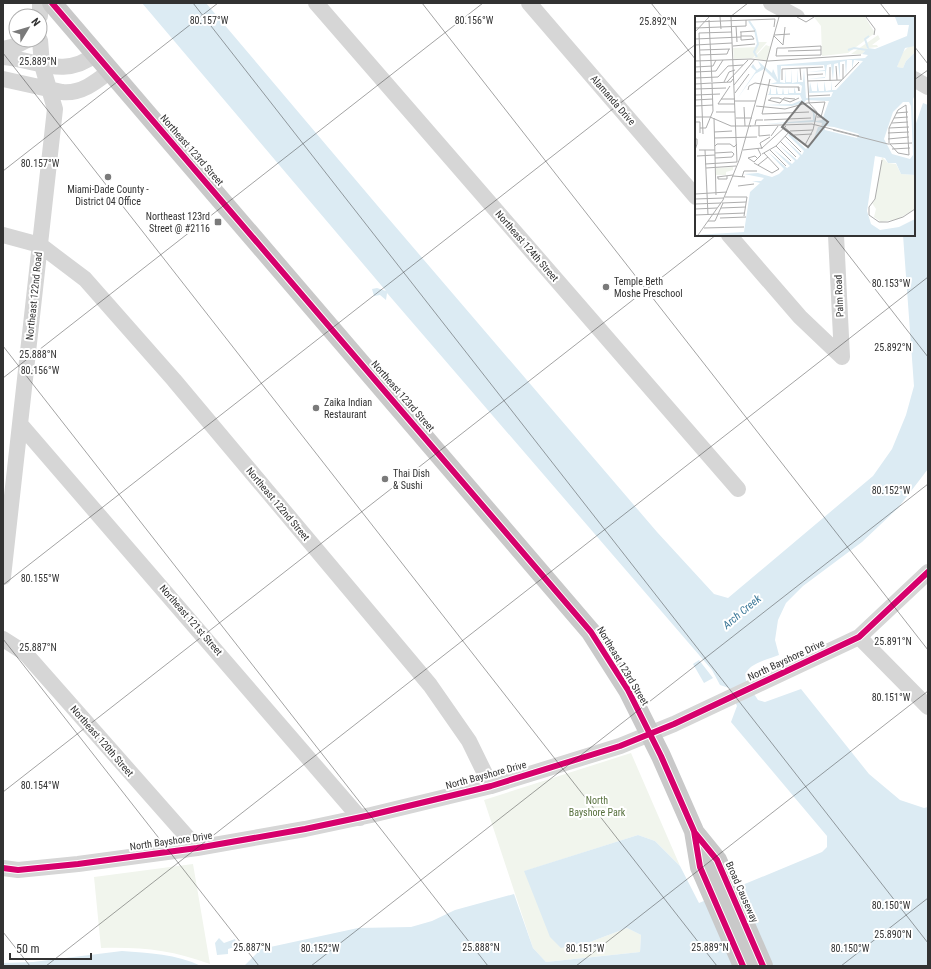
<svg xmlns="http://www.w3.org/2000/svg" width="931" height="969" viewBox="0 0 931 969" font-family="'Roboto Condensed',sans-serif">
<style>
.green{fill:#f1f5ed}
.water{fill:#dcebf3}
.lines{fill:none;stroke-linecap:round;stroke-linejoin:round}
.minor{stroke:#d6d6d6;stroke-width:16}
.major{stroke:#c9c9c9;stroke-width:20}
.cycleway-casing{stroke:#fff;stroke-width:8}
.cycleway{stroke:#d6006c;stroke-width:6}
.ticks{fill:none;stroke:#323232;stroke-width:1;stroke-opacity:0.45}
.poi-dot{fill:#7a7a7a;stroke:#fff;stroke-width:1.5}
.labels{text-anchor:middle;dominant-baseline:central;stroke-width:4;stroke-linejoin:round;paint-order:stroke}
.street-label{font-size:10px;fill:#323232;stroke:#fff}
.poi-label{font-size:10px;fill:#323232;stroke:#fff;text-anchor:start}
.park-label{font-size:10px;fill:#57703d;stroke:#fff}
.water-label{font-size:11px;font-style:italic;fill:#3c7898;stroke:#fff}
.inset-river{fill:none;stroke:#dcebf3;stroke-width:2}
.inset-road{fill:none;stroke:#adadad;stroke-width:1}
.view{fill:#7a7a7a;fill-opacity:0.15;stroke:#7a7a7a;stroke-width:2}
.inset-edge{fill:none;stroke:#323232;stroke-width:2}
.ticks-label{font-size:10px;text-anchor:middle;fill:#323232;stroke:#fff;stroke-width:4;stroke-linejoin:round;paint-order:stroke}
</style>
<rect width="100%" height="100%" fill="#fff"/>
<path class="green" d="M631,753L680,866L655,841L638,835L525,871L590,942L627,928L641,935L640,952L546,962L533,948L484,800Z
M193,864L210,964C171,950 143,947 101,948L94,877Z"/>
<path class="water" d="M142,3H206L382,211L657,532L714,594L728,598L873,476L892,449L906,415L914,386L903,235H914V129L923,103L928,105V469L898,508L862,542L803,586L786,603L778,620L775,640L779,655C769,659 741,665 746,680C748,687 754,693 758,700L765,702L801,689L869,774L900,800L924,808L928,807V966H244L261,949L358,928L411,927L432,921L455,910L514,894L533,948L546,962L640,952L641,935L627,928L590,942L561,948L550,937L524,871L638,835L655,841L680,866L699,903L822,852L827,847V836L731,722L737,706L729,688L720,685L712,670L387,293L386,300L380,295L374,296L372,289L377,288L386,291Z
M699,660L713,678L704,683L693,664Z
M219,938L224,943L235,939L237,946L228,949V954L217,955L215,943Z
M122,951C148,953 177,954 201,966H3V963L33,962Z"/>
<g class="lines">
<path class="minor" d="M316,3L738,489
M529,3L696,197
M771,3L797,17
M40,16V3
M3,49L15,46L27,40
M3,57C37,60 65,79 96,54
M3,79L62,92C81,94 96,82 110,71
M914,79L928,87
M3,235L40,245L85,279L174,380L430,685L469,741L491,786
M729,235L800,317L842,357
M836,235L842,357
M20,424L360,818
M3,577L55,109L42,65L40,40
M859,637L928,707
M3,639L25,653L197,848
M3,868L18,870L78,864L197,848L305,829L371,815L491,786L620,746L674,724L859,637L928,572"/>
<path class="major" d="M52,3L591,632L628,690L661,756L694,831L700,867L743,966
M695,833L717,860L763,966"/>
<defs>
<path id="cycleway" d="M52,3L591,632L628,690L661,756L694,831L700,867L743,966
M695,833L717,860L763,966
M3,868L18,870L78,864L197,848L305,829L371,815L491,786L620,746L674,724L859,637L928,572"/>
</defs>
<use href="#cycleway" class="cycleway-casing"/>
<use href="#cycleway" class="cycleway"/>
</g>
<path class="ticks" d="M193,3L928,943M422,3L928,650M651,3L696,60M880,3L891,17M730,17L748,3M914,46L928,64M3,53L717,966M914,80L928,70M3,171L218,3M833,235L928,357M3,346L488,966M3,378L483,3M3,585L696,44M3,639L259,966M3,792L716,235M3,932L30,966M46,966L928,277M311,966L928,484M576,966L928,691M841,966L928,898"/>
<g class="poi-dot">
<circle cx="108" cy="177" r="4"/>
<rect x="214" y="218" width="8" height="8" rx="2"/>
<circle cx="606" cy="287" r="4"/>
<circle cx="316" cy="408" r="4"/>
<circle cx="385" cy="479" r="4"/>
</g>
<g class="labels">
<g class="street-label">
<text transform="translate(613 100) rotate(49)">Alamanda Drive</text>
<text transform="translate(192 150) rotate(49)">Northeast 123rd Street</text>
<text transform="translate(527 246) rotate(49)">Northeast 124th Street</text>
<text transform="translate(34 296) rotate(-84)">Northeast 122nd Road</text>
<text transform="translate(839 296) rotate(-93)">Palm Road</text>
<text transform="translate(403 396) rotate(49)">Northeast 123rd Street</text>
<text transform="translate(278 504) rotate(50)">Northeast 122nd Street</text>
<text transform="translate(191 620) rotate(49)">Northeast 121st Street</text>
<text transform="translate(786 660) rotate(-25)">North Bayshore Drive</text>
<text transform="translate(623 666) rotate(59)">Northeast 123rd Street</text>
<text transform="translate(102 741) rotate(49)">Northeast 120th Street</text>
<text transform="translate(486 775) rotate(-15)">North Bayshore Drive</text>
<text transform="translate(171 841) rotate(-8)">North Bayshore Drive</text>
<text transform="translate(742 892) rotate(66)">Broad Causeway</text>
</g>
<g class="poi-label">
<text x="108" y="189" text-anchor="middle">Miami-Dade County -<tspan x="108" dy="12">District 04 Office</tspan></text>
<text x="210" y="216" text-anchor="end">Northeast 123rd<tspan x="210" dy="12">Street @ #2116</tspan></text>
<text x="614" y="281">Temple Beth<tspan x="614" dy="12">Moshe Preschool</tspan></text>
<text x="324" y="402">Zaika Indian<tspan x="324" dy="12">Restaurant</tspan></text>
<text x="393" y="473">Thai Dish<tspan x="393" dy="12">&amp; Sushi</tspan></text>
</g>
<g class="park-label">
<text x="597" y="800">North<tspan x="597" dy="12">Bayshore Park</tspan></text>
</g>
<g class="water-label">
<text transform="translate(742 612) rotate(-40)">Arch Creek</text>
</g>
</g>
<g transform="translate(695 16)">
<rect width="220" height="220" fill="#fff"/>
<path d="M119,1H170L180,17L153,37L127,40L126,10ZM183,19L185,23L177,29H182L183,31L173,32L167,38H156ZM63,26H72L58,42L39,43L38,32L63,31ZM71,29L76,31L72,45L59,42ZM214,30H220V36L211,45L208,52L202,51L207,37ZM187,141L193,147L201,148L206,158L220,159V193L203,203L186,206L179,201L181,193L177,187L180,184ZM38,151V154L31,156V159H21V152Z" fill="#f1f5ed"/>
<path d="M200,1H220V30L210,32L202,51L208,52L211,45L220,36V79L218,83L220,159L206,158L201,147H193L190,142L180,140L172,195L176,208L185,214L204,211L220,203V219H0L49,216L55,176L65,167L57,165H66L69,162L49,158L63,157L77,161L84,158L89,153L73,136L92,152L95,150L78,133L97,148L100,145L84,129L102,144L105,140L89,123L107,139L109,135L93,119L95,118L111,133L118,125L123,111H126L127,107L121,106L69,108L118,104V97L111,88L119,94L121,105L127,104L134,85L111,84L109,87L97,90L69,89L97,88L107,84L105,79H72L74,78L76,71V78H81V70L83,78H87L88,72L89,78H93L94,72V77H99V71L101,77H106L107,70L104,68H75L82,66L69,53L60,58L42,83L61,55L56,51L58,48L62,54L66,51L63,45L77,57L78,53L83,64L82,49L170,42L173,39L167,38L173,32L180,33L212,20L214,9H203ZM152,44H157V53L159,44L168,45L141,74H137V65L136,74L131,75L129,65V75H124L122,66V75H117L115,66L114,77L138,76L136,81L111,82L109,53L108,66H103V53L102,66L97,67L96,53V66H91L90,53V67L85,66L86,50L129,49L130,54L113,56L130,55V61L113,63L130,62L132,49L136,48L138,64L139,48L143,47L145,63V46L150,45L151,60ZM208,86H214L216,90L218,139L215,143L197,138L189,123L198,96ZM130,110L139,111L164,118L162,122L130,114Z" fill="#dcebf3" fill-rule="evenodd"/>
<path class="inset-river" d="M54,5L60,14L63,28L59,36L62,41M173,32L170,23L174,20M153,34L159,32L172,34"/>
<path class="inset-road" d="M25,1L26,13M36,1L42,146M102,1L111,6L119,1M171,1L180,13L179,19M14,4L17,66M0,6L80,3L79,11M41,10L42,26M0,12L51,10V4M0,16L14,1M45,16L60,15M46,16V24H47L59,23L57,20H46M4,17L8,118M4,17L37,16M79,19L95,18M79,20L88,29M0,23L46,21M0,29L37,27M88,29L90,11M38,30L60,28M89,32H82L81,40L126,39V30L89,32M5,34L35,33M93,35L126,34M5,39L32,38L34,33M0,45L56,43L73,45M73,45L166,39M148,48V63M141,50L142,64M0,51L18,50L21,44M135,51V65M105,52L106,64M0,56L21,55L28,44M112,59L128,58M0,62L23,61L33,50L48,49M75,63L67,98L114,96M87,64V53L128,51M113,65L147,64M29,66L34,56L40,54M32,66L53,44M17,67L36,66L38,63M0,68L17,67M39,69L60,43M35,70L23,88H40M140,71L164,46M0,73L31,72M53,74L54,70L60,67L85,71H104V75L103,71M40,77L54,58M0,79L25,78M114,80L135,79M26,83H40M0,84L18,83M73,84L85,87L89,82L100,83M40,85H61M74,85L76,82H84L95,86L104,82M0,90L18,89M61,90L90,93L112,87L130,86L126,101H122M49,91L50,110M21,96H40M201,97L213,96M0,101H15L36,110H56M19,102L21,179M41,102H57M199,102L213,101M69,104L116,102M0,106H5V117M197,107L213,106M60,109L61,104H68M55,110L117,108L164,120M64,110V120L75,119M88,110L110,129L118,114L122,96L114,87L112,52M5,112H11L18,95L17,67M194,112L214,111M138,114L193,128L217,127M19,116L37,115M193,117L214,116M99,119L117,118M76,120L83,110M90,120L106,136M19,122L62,121M0,123H2V128L0,134M193,123L214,121M85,125L101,141M194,127V112L203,94L211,89L214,139L203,137L195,128M20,130L22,128H35L39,131L42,128M81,130L96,145M67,133L65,127L75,121M197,133L215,132M4,134H20M10,134L13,199M48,134L67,132L91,110M75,134L91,150M20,137L37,136L39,138L37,141L20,142M67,138L81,130L95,115L118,114M2,140L20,139M62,142L60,140L53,142L59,146L66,139L63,133M187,144L180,183L174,191V199L184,206H193L208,201L220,193M59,147L77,157L84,153L69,137M10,148L42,146M63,149L73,141M11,152L41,150M38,160L50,161M22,161L38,159M23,161V163H32V160M47,161L49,155H62M43,170L59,168M0,178L32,176M30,181H52L49,200M0,183L29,182M27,187L51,186M0,188L26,187M26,192L51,191M0,193L22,192M0,199L50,197M25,202L51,201M13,205H20L28,187M9,212L49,211M3,219L28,184L45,142L84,1"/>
<path class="view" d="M107,86L133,106L113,131L87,111Z"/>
<rect width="220" height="220" class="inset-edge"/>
</g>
<g class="ticks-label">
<text x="209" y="24">80.157°W</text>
<text x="474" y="24">80.156°W</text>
<text x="658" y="25">25.892°N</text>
<text x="38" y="65">25.889°N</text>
<text x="40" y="167">80.157°W</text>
<text x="891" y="287">80.153°W</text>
<text x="893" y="351">25.892°N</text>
<text x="38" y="358">25.888°N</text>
<text x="40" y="374">80.156°W</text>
<text x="891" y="494">80.152°W</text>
<text x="40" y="582">80.155°W</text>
<text x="893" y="645">25.891°N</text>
<text x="38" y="651">25.887°N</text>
<text x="891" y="701">80.151°W</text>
<text x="40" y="789">80.154°W</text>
<text x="891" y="909">80.150°W</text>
<text x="893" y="938">25.890°N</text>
<text x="252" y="951">25.887°N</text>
<text x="481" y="951">25.888°N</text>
<text x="710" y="951">25.889°N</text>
<text x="320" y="952">80.152°W</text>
<text x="585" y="952">80.151°W</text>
<text x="850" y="952">80.150°W</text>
</g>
<rect width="931" height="969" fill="none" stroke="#323232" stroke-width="8"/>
<g transform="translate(28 28) rotate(52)"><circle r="19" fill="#ffffff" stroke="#adadad"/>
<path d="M0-3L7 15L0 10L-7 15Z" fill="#7a7a7a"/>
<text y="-6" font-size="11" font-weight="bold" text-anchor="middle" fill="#323232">N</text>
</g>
<path d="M10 953v6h81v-6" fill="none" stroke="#323232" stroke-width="2"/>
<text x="16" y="953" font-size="12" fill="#323232" stroke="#ffffff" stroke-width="3" paint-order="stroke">50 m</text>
</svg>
